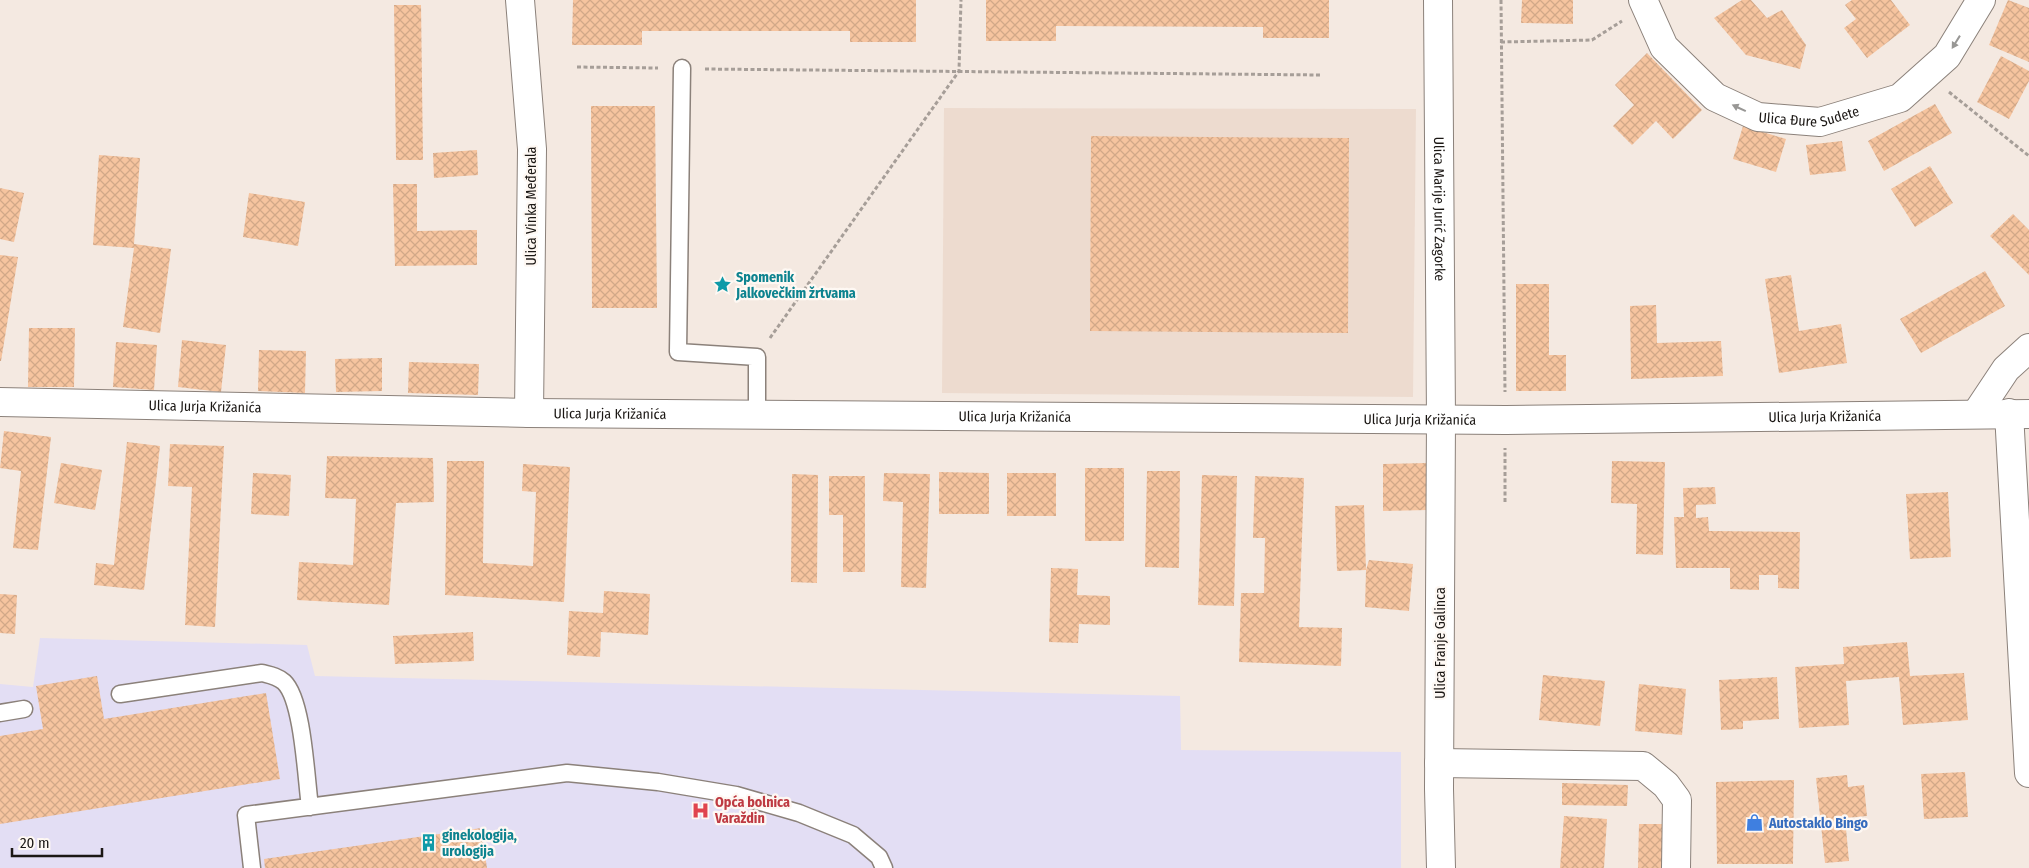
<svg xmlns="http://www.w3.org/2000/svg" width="2029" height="868" viewBox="0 0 2029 868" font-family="'Fira Sans Condensed',sans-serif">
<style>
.built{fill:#eddbcf}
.medical{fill:#e3def4}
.building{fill:url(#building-cross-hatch)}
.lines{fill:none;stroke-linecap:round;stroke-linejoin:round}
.lane-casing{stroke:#8b817a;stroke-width:19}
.street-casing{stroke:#8b817a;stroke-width:30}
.secondary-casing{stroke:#8b817a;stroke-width:30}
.path{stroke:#a69e98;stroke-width:3;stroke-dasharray:4 2.5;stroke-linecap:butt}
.lane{stroke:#fff;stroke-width:16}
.street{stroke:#fff;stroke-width:28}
.secondary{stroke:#fff;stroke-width:28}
.oneway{fill:#989795}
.labels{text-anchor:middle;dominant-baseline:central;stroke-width:4.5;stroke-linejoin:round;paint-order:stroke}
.street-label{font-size:14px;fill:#1b1714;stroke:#fef8f3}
.culture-label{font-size:14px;font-weight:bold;fill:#0d838f;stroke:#fef8f3;text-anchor:start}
.health-label{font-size:14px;font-weight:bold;fill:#be3a42;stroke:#fef8f3;text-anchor:start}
.shop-label{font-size:14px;font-weight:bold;fill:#366cbe;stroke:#fef8f3;text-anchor:start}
</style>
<defs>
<pattern id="building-cross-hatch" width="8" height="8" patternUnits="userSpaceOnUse" patternTransform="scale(1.25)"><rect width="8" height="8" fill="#f6c49f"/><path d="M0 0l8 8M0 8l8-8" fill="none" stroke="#d2a888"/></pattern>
</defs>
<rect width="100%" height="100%" fill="#f4e9e1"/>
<path class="built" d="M944,108L1416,109L1413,397L942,393Z"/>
<path class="medical" d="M40,638L307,645L315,676L1180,696L1181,750L1401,752V868H0V684L33,687Z"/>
<path class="building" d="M573,0H916V42H850V31H642V45H572Z
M986,0H1329V38H1263V27L1056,26V41H986Z
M1522,0H1573V24L1521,23Z
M1742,0H1751L1767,18L1782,10L1806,45L1800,69L1746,55L1714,18Z
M1852,0H1891L1910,25L1867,58L1844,28L1856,19L1845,5Z
M2008,0L2029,8V62L1989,45Z
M394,5H421L423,160H396Z
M1647,53L1702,110L1673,139L1656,121L1632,145L1613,126L1634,105L1615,85Z
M2001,56L2029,71V81L2009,119L1977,102Z
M1935,104L1952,133L1884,171L1868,141Z
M591,106H655L657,308H592Z
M1743,126L1786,139L1776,172L1733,159Z
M1091,136L1349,138L1348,333L1090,331Z
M1842,141L1846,171L1810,175L1806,145Z
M477,150L478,175L434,178L433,153Z
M99,155L140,158L134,244L171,249L160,333L123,327L134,248L93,245Z
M1930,166L1953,203L1915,227L1891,189Z
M393,184H417V231L477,230V265L395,266Z
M0,188L24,193L14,242L0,239Z
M249,193L305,202L298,246L243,237Z
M2013,214L2029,230V275L1990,236Z
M0,255L18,257L1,361H0Z
M1985,271L2005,306L1921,353L1900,319Z
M1791,275L1799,331L1841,324L1847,363L1779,373L1765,279Z
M1516,284H1549V355H1566V391H1516Z
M1656,305L1657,343L1721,341L1723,376L1631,379L1630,306Z
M29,328H75L74,387H28Z
M182,340L226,345L221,392L178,387Z
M116,342L157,345L154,390L113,387Z
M259,350L306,351L305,393L258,391Z
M382,358V391L336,392L335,359Z
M409,362L479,364L478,395L408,393Z
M4,431L51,437L38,550L13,548L21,471L0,468Z
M127,442L160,446L144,590L94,585L96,563L114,565Z
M170,444L224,446L215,627L185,625L192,487L168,486Z
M327,456L433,458L434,502L396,503L389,605L297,600L299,562L353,565L356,499L325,498Z
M447,461H484L483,563L533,566L536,492L522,491L523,464L570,467L564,602L445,595Z
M1612,461L1665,462L1663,555L1636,554L1637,504L1611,503Z
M61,463L102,470L95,510L54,503Z
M1427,463L1428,510L1383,511V464Z
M1085,468H1124V541H1085Z
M1147,471H1180L1179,568L1145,567Z
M939,472L989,473V514H939Z
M253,473L291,475L289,516L251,514Z
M884,473L930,474L926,588L901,587L903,502L883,501Z
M1007,473H1056V516H1007Z
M792,474L818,475L817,583L791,582Z
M1202,475L1237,476L1234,606L1198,605Z
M829,476H865V572H843V515H829Z
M1255,476L1304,478L1299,627L1342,628L1341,666L1239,662L1241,593H1264L1265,538H1253Z
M1715,487L1716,504L1696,505V518L1708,517L1709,531L1800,532L1799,589L1778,588V575H1759V590L1730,589V568H1676L1674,517H1684L1683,488Z
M1948,492L1951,557L1910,559L1906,494Z
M1364,505L1366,570L1369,560L1413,564L1409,611L1365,607L1366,570L1337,571L1335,506Z
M1051,568L1078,569L1077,595L1110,596V625L1079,624L1078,643L1049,642Z
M604,591L650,594L648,635L601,632L600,657L567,655L569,611L603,613Z
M0,594L17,595L15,634L0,633Z
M473,632L474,661L395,664L393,636Z
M1907,642L1910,676L1964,673L1968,720L1903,725L1899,677L1846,681L1849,725L1799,728L1795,667L1844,664L1843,647Z
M1543,675L1605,681L1600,726L1539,720Z
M97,676L104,719L266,693L280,779L0,824V736L43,729L36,686Z
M1777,677L1779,719L1743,721V729L1721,730L1719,680Z
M1639,684L1686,689L1682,735L1635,731Z
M1965,772L1968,817L1924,819L1921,774Z
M1847,775L1848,787L1864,785L1867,816L1845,818L1849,861L1825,863L1816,778Z
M1794,780L1793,864H1717L1716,782Z
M1562,783L1628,785L1627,806L1562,805Z
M1564,816L1607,819L1604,868H1560Z
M1639,824H1666L1665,868H1638Z
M481,828L487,868H265L264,859Z"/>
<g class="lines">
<defs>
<path id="lane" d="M682,68L678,352L757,357V414
M120,694L262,673C270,675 277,676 284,682C303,700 306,778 310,807
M0,713L24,709
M252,868L246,815L567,773L658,782L736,795L799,813L853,835L879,857L884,868"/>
<g id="street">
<path d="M520,0L532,149L529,413"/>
<path id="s1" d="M1438,0L1441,419"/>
<path id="s2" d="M1643,0L1664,47L1715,97L1758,117L1820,122L1900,98L1947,56L1981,0"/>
<path d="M2009,413L2029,773"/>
<path d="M1439,763L1643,766L1666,785L1677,800L1676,868"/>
</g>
<g id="secondary">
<path id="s3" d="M0,402L529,413L1506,420L2029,414"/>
<path d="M1976,414L2006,369L2029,348"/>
<path d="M1441,419L1439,789L1441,868"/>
</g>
</defs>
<use href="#lane" class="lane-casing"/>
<use href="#street" class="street-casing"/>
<use href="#secondary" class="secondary-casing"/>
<path class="path" d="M1501,0L1505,392
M1501,42L1592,40L1622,21
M577,67L658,68
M705,69L1321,75
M1949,92L2029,156
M770,338L959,71L961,0
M1505,502V448"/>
<use href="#lane" class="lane"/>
<use href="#street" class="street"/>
<use href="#secondary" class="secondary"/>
</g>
<defs><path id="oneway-solid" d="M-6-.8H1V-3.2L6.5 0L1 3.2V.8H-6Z" transform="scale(1.25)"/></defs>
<g class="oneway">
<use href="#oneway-solid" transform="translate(1956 42) rotate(122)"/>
<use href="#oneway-solid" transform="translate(1739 108) rotate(-155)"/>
</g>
<defs>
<symbol id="sight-bare" viewBox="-9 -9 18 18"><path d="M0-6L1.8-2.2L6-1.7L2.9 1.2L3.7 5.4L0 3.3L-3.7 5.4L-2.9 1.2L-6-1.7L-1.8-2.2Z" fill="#0f9aa8" stroke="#fef8f3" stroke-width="2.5" paint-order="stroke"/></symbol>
<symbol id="hospital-bare" viewBox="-9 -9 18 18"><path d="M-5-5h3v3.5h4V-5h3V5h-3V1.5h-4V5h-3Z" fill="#e0444e" stroke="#fef8f3" stroke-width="2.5" paint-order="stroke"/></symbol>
<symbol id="shop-bare" viewBox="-9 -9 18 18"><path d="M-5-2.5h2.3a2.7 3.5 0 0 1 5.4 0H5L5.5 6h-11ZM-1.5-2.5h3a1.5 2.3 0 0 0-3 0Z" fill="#3f7fe0" stroke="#fef8f3" stroke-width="2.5" paint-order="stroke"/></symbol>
<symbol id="building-bare" viewBox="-9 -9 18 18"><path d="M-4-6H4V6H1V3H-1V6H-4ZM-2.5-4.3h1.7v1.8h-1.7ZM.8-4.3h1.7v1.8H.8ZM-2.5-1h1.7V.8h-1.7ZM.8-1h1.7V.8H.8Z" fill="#0f9aa8" stroke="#fef8f3" stroke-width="2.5" paint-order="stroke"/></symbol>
</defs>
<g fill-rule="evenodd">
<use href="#sight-bare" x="710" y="272" width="25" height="25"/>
<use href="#hospital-bare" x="688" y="798" width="25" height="25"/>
<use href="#shop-bare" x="1742" y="810" width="25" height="25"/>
<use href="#building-bare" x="416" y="830" width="25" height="25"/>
</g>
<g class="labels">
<g class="street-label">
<text stroke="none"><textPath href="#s2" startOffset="222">Ulica Đure Sudete</textPath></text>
<text transform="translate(531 206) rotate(-90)">Ulica Vinka Međerala</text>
<text stroke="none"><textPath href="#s1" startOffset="209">Ulica Marije Jurić Zagorke</textPath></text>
<text stroke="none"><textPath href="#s3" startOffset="205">Ulica Jurja Križanića</textPath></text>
<text stroke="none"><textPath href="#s3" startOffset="610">Ulica Jurja Križanića</textPath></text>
<text stroke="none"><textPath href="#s3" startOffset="1015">Ulica Jurja Križanića</textPath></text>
<text stroke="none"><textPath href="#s3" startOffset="1825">Ulica Jurja Križanića</textPath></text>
<text stroke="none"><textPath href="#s3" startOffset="1420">Ulica Jurja Križanića</textPath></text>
<text transform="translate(1440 643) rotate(-90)">Ulica Franje Galinca</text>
</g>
<g class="culture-label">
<text x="736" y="277">Spomenik<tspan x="736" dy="16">Jalkovečkim žrtvama</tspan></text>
<text x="442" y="835">ginekologija,<tspan x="442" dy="16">urologija</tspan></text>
</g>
<g class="health-label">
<text x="715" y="802">Opća bolnica<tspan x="715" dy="16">Varaždin</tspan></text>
</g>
<g class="shop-label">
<text x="1769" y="823">Autostaklo Bingo</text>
</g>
</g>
<path d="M12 848v8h90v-8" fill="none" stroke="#1b1714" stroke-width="2.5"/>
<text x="20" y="848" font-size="15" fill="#1b1714" stroke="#fef8f3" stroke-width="4" paint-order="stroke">20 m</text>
</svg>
